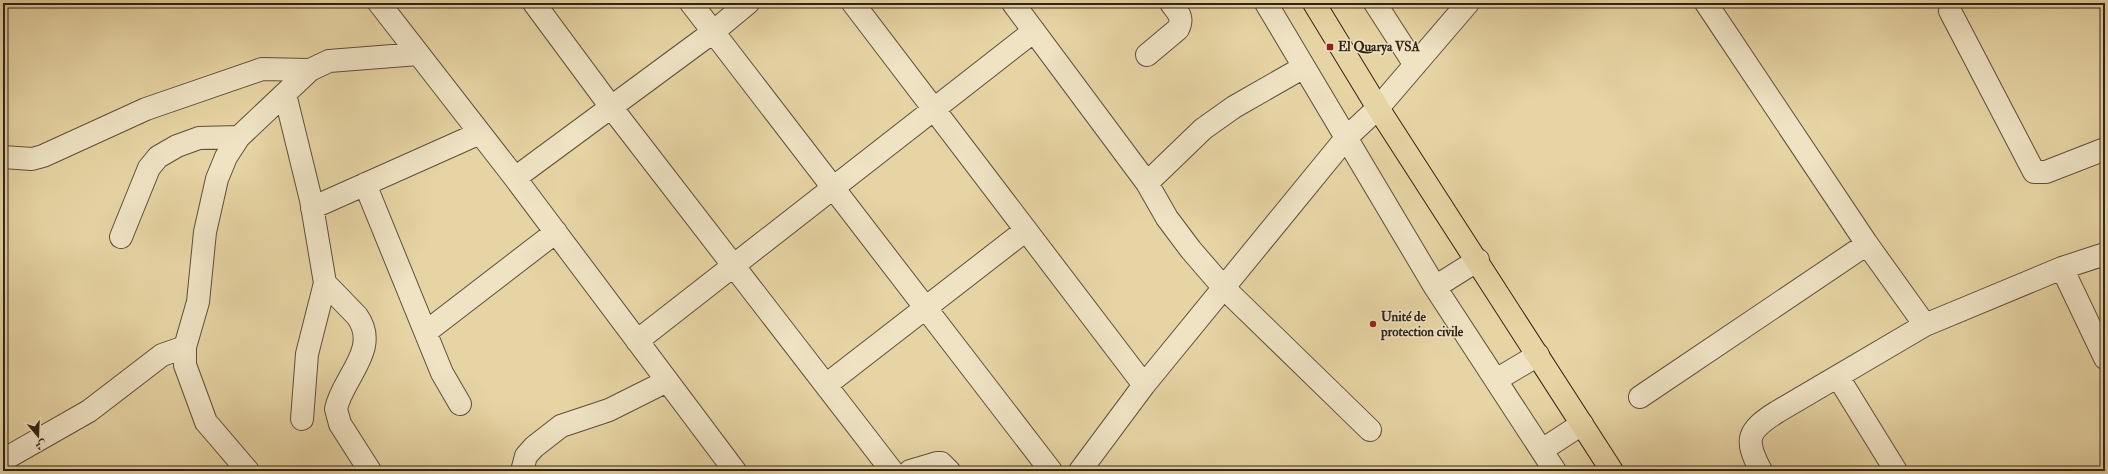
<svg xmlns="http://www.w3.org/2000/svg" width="2108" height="474" viewBox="0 0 2108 474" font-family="'IM FELL Double Pica',Amiri,serif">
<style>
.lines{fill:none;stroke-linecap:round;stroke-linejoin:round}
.minor-casing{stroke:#5e4f3a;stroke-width:24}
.highway-casing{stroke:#312317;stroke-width:24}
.minor{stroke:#efe3c4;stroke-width:22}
.highway{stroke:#e7d4a4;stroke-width:22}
.poi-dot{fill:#8f2418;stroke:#efe3c4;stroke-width:1.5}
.labels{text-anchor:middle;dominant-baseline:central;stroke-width:3;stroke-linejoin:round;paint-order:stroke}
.poi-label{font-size:13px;font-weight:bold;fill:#312317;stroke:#efe3c4;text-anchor:start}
</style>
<rect width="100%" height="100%" fill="#e7d4a4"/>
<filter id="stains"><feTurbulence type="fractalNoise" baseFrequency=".005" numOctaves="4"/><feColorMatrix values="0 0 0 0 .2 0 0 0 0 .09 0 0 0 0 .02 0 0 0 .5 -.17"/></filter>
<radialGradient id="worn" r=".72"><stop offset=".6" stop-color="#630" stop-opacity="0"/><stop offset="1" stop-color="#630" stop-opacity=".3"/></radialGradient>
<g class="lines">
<defs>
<path id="minor" d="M379,3L515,178L735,471
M534,3L611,107L892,471
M691,3L1051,471
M853,3L1144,385
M1013,3L1147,183L1203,129L1234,107L1304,67
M1266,3L1435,287L1555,471
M1375,3L1415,65
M1706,3L1867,244L1925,325
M1950,11L2034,172H2046L2105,149
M1147,55L1178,29C1184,17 1178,13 1171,3
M285,94L311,200L325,283L307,354L302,419
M3,157L32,159L43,156L146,109L262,69L310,70
M515,178L713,32L748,3
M1147,183L1167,218L1191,250L1223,287L1370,430
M365,184L442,373L460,404
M312,208L480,133
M121,237L149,168L158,157L177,146L199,138L239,137
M2062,268L2105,358
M325,283L357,316C381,349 342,378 336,409L340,424L370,471
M1435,287L1478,260
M426,332L556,232
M637,341L1034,31
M1838,377L1896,471
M1496,380L1538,355
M826,385L1026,230
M1640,397L1867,244
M1542,450L1582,424
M3,460L89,411L162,355L185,347
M248,471L206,422L185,365V347L198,302L205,232L217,179L226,157L239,137L310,70L329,61L418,54
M522,471L526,456L534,447L561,426L609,410L667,381
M910,471L937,463H941L949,471
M1080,471L1144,385L1346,138L1378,108L1468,3
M1761,471C1744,439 1747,431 1777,412L1925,325L2062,268L2105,254"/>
<path id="highway" d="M1314,3L1378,108L1612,471"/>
</defs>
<use href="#minor" class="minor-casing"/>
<use href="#highway" class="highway-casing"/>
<use href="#minor" class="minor"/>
<use href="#highway" class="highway"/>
</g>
<g class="poi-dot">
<rect x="1326" y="43" width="8" height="8" rx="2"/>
<circle cx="1373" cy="324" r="4"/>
</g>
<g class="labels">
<g class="poi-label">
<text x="1338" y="47">El Quarya VSA</text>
<text x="1381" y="317">Unité de<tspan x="1381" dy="15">protection civile</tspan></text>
</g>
</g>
<rect width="2108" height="474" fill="none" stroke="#e7d4a4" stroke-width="16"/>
<rect x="4" y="4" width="2100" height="466" fill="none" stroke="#312317" stroke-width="2"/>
<rect x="8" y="8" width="2092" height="458" fill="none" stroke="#312317"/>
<g transform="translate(38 436) rotate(161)" stroke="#efe3c4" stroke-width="3" paint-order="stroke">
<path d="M0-3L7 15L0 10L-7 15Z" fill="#312317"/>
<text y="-6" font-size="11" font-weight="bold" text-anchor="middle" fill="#312317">ش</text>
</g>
<rect width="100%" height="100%" filter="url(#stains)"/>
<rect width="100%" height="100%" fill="url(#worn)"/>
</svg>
